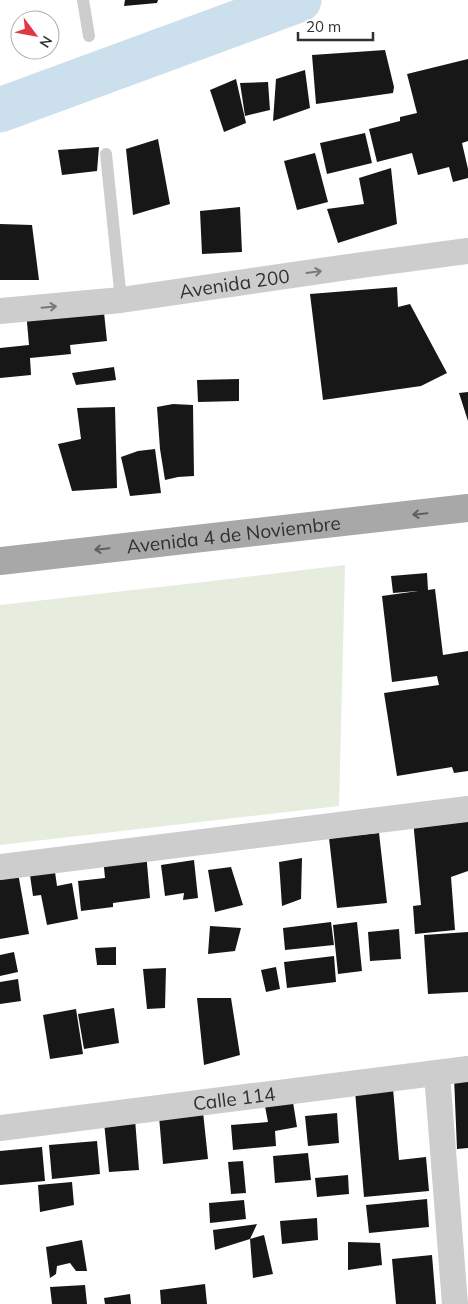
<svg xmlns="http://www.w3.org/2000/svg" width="468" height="1304" viewBox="0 0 468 1304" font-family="Mulish,sans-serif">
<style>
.green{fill:#e6ecde}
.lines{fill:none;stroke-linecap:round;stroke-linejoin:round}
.river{stroke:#cbdfec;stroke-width:45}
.building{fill:#171717}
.lane{stroke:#cdcdcd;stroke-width:12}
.street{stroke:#cdcdcd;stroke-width:26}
.primary{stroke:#a8a8a8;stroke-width:28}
.oneway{stroke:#777}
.oneway2{stroke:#606060}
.labels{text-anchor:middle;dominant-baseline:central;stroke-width:5;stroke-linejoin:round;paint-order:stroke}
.street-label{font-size:19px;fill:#303030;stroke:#fff}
</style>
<rect width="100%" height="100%" fill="#fff"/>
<path class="green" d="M345,565L339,806L0,845V605L195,583Z"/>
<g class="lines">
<path class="river" d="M0,110L299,0"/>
</g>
<path class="building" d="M125,0H158L157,3L124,6Z
M385,50L394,87L393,93L316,104L312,55Z
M468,59V141L462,143L468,169V178L453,182L449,167L418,175L412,153L377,162L369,129L400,121V117L417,113L407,74Z
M305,70L310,108L273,121L276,79Z
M236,79L246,123L224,132L210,90Z
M268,82L270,110L245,116L240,83Z
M365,133L372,163L327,174L320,143Z
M158,139L170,204L133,215L126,149Z
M99,147L97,171L62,175L58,150Z
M315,153L328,202L297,210L284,161Z
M391,168L397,224L338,243L327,209L364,204L359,178Z
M240,207L242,252L202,254L200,211Z
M0,224L32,225L39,280H0Z
M397,287L398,307L410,304L447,373L421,386L323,400L310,294Z
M103,303L107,341L70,345L71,354L30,358L31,375L0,378V348L29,345L26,311Z
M114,367L116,380L76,385L72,373Z
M239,379V401L198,402L197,380Z
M468,392V421L459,393Z
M173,404L193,405L194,476L178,477L165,480L160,449L157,407Z
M115,407L117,488L72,491L58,444L81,439L77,408Z
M155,449L161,493L130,496L121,457L138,451Z
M427,573L428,590L435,589L443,655L468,651V771L454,773L452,767L397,776L384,693L439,685L437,676L392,682L382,596L418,591L393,593L391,576Z
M413,820L468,821V871L451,877L455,930L415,934L413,906L421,905Z
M379,833L387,903L337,908L329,838Z
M146,852L150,898L113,903V907L81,911L78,881L105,878L103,857Z
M302,858L301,899L282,906L279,862Z
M194,860L198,898L183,900L184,893L165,896L161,865Z
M54,865L57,886L72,883L78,919L47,925L41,895L33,896L29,868Z
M231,867L243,905L215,912L208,870Z
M18,873L29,934L0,939V876Z
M331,922L334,945L285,950L283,928Z
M357,922L362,971L338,974L333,925Z
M210,926L241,928L235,951L208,954Z
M399,929L401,959L370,961L368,932Z
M468,932V992L428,994L424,935Z
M116,947V965H97L95,948Z
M14,952L18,972L0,976V955Z
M334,956L336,982L287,988L284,962Z
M276,967L280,989L266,992L261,970Z
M166,968L165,1008L147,1009L143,969Z
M18,979L21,1001L0,1004V982Z
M197,998H231L240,1055L204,1065Z
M114,1008L119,1043L84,1049L78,1014Z
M76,1009L83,1054L50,1059L43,1015Z
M468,1076V1148L457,1149L454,1077Z
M393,1088L399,1160L426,1157L429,1191L364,1197L355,1091Z
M292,1096L297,1127L275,1131L276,1146L233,1150L231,1125L268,1122L264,1101Z
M203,1112L208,1159L163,1164L159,1116Z
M337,1113L339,1143L308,1146L305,1116Z
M135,1119L139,1170L109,1172L104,1122Z
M97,1141L100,1174L52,1179L49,1145Z
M42,1147L45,1181L0,1185V1151Z
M308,1153L311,1180L275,1183L273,1156Z
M243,1161L246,1193L231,1194L228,1162Z
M348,1175L349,1194L317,1197L315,1178Z
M72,1182L74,1205L40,1212L38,1185Z
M427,1199L429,1227L369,1233L366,1205Z
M244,1200L246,1219L210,1223L209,1203Z
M317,1218L318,1240L282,1244L280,1221Z
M257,1224L250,1239L215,1250L213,1230Z
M264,1235L273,1274L253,1278L250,1239Z
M82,1240L87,1271H76L70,1263L57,1266L56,1274L50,1278L46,1247Z
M348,1242L380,1243L382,1265L348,1270Z
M432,1255L436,1304H396L392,1259Z
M205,1284L207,1304H161L160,1290Z
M85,1285L87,1304H52L50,1287Z
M130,1294L131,1304H105L104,1298Z"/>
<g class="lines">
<path class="lane" d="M83,0L89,36
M106,154L121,300"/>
<g class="street">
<path id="s1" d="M0,311L121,300L362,265L468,251"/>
<path d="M0,867L468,809"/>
<path d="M437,1074L455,1304"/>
<path id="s2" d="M0,1128L468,1069"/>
</g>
<path class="primary" id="s3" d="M0,561L468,508"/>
</g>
<defs><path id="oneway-shaft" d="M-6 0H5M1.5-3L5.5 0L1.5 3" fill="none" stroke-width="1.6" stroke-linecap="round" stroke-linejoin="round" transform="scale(1.25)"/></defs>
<g class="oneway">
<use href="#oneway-shaft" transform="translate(314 272) rotate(-8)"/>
<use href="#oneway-shaft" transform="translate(49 307) rotate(-5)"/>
</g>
<g class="oneway2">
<use href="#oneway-shaft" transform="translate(420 514) rotate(174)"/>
<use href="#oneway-shaft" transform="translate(102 549) rotate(174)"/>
</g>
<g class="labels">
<g class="street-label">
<text stroke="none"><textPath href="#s1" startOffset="236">Avenida 200</textPath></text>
<text stroke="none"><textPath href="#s3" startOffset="235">Avenida 4 de Noviembre</textPath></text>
<text stroke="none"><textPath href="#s2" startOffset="236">Calle 114</textPath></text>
</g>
</g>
<g transform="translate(35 35) rotate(122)"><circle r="24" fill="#ffffff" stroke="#acacac"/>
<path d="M0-4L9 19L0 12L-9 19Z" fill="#e23745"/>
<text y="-8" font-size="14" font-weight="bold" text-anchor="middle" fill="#303030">N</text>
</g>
<path d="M298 32v8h75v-8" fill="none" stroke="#303030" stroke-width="2.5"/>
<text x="306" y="32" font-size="15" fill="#303030" stroke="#ffffff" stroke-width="4" paint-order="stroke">20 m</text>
</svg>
